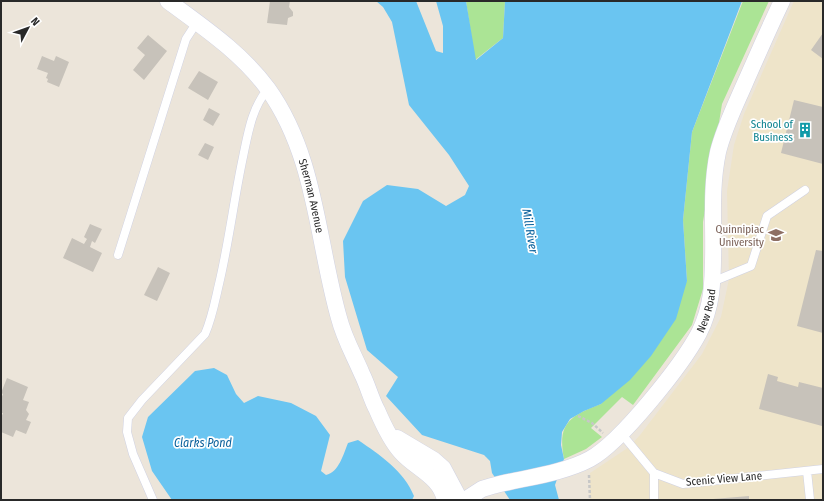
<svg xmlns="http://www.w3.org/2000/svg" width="824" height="501" viewBox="0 0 824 501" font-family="'Fira Sans Condensed',sans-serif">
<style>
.education{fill:#eee4c9}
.green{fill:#abe495}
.water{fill:#6ac5f1}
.building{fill:#c7c2ba}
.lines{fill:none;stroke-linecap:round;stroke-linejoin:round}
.service-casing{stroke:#d0d2e3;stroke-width:9}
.minor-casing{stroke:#d0d2e3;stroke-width:17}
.path{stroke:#c7c7c7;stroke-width:2.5;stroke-dasharray:3 2;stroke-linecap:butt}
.service{stroke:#fff;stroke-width:8}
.minor{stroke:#fff;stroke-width:16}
.labels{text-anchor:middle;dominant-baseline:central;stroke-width:3.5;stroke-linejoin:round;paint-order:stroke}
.culture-label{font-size:11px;fill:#0d838f;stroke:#fff;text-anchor:end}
.street-label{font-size:11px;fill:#292929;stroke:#fff}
.education-label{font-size:11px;fill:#785e54;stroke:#fff;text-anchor:end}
.water-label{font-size:12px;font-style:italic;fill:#0a619c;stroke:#fff}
</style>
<rect width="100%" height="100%" fill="#ece5da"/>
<path class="education" d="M794,1H823V500H590V473L629,447L640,435L702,354L721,317L729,279L727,191L734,145L744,114Z"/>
<path class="green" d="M466,1H505L503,38L475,60Z
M743,1H769L722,104L703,222V289L692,325L633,405L622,397L591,428L602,437L586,449L564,459C557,423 570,416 601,404L687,281L683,220L692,132Z"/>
<path class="water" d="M376,1H416L436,51L443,53V26L436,1H466L476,60L503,38L505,1H742L692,132L683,220L687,281L676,319L651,356L630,380L601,404L584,411L570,419L562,432L561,445L564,459L555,485L559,500H510L492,473L490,461L484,455L422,435L386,396L398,377L367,350L345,277L343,241L363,201L387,185L418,189L446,206L465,195L469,186L449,155L409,105L392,22L383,7Z
M214,368L227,375L236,394L244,403L258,396L291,403L316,416L330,435L321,471L326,475C339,472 343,455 348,443L358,440C380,455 404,471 414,496L412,500H172L152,471L142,437L148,417L195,371Z"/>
<path class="building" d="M270,1H290L289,7L293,12V16L288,18L287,25L267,23Z
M823,33V59L811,50Z
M148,35L167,51L144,80L133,70L145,55L137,48Z
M42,56L54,61L56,56L69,62L59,87L47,82L48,79L46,78L48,73L37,69Z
M199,71L218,82L208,100L188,88Z
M794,100L823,107V164L781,153Z
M209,108L220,114L213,126L203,120Z
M205,143L214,147L208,160L198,155Z
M90,224L102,229L95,243L92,241L90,247L102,253L93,272L63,258L72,238L84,244L87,239L84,237Z
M816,250L823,251V333L797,326Z
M158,267L170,273L157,301L144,295Z
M768,374L778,377L777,381L798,387L799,382L823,388L822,426L759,409Z
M7,378L28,387L23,400L29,402L26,410L29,414L26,420L31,422L26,434L16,430L13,437L1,432V418L3,413H1V399L3,394L1,393Z
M749,496V500H713V499Z"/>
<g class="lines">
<defs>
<path id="service" d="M118,255L186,39L197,22
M712,282L751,266L767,216L805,190
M621,433L654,473L683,484L823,469
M807,471L810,500
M153,500L133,454L127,432L128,418L142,400L205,334C212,318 215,301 219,284C229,242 234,199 243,157C248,133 252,107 268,89
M654,500V473"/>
<g id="minor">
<path id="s1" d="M168,1C203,27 242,53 268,89C316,156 317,241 339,318C344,338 354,355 362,374C368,386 371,399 377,410C383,424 391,441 401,452C416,469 440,476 445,500"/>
<path d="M397,438L434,460L443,468L460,500"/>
<path id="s2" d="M465,500L482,489L492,486C522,478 562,474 590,459C621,442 682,365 699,333C705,321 709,308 711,294C717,247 708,199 718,152C724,128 735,106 745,83C757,56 769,28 782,1"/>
</g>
</defs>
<use href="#service" class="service-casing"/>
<use href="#minor" class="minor-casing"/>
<path class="path" d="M578,416L592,423L603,433
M589,475L590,500"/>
<use href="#service" class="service"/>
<use href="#minor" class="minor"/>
</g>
<defs>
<symbol id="building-bare" viewBox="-9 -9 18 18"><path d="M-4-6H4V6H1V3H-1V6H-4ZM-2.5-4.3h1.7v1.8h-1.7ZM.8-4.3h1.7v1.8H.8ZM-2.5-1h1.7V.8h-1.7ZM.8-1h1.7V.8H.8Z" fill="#0f9aa8" stroke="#fff" stroke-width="2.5" paint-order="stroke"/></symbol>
<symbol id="university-bare" viewBox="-9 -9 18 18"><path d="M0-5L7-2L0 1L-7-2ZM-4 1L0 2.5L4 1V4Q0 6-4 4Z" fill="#8d6e63" stroke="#fff" stroke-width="2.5" paint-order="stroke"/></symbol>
</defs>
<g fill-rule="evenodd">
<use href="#building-bare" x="794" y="119" width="22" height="22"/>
<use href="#university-bare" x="765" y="224" width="22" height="22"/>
</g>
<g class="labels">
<g class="culture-label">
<text x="793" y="124">School of<tspan x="793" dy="13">Business</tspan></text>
</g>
<g class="street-label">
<text stroke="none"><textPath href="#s1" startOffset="250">Sherman Avenue</textPath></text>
<text stroke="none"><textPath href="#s2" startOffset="324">New Road</textPath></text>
<text transform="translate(724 479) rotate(-5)">Scenic View Lane</text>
</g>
<g class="education-label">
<text x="764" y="229">Quinnipiac<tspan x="764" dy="13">University</tspan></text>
</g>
<g class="water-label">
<text transform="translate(530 231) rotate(80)">Mill River</text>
<text x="203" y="443">Clarks Pond</text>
</g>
</g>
<rect width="824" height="501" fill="none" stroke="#292929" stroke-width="4"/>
<g transform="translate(28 28) rotate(49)" stroke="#ffffff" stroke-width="3" paint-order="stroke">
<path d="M0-3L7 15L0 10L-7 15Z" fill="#292929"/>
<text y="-6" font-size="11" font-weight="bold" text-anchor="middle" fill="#292929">N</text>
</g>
</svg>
